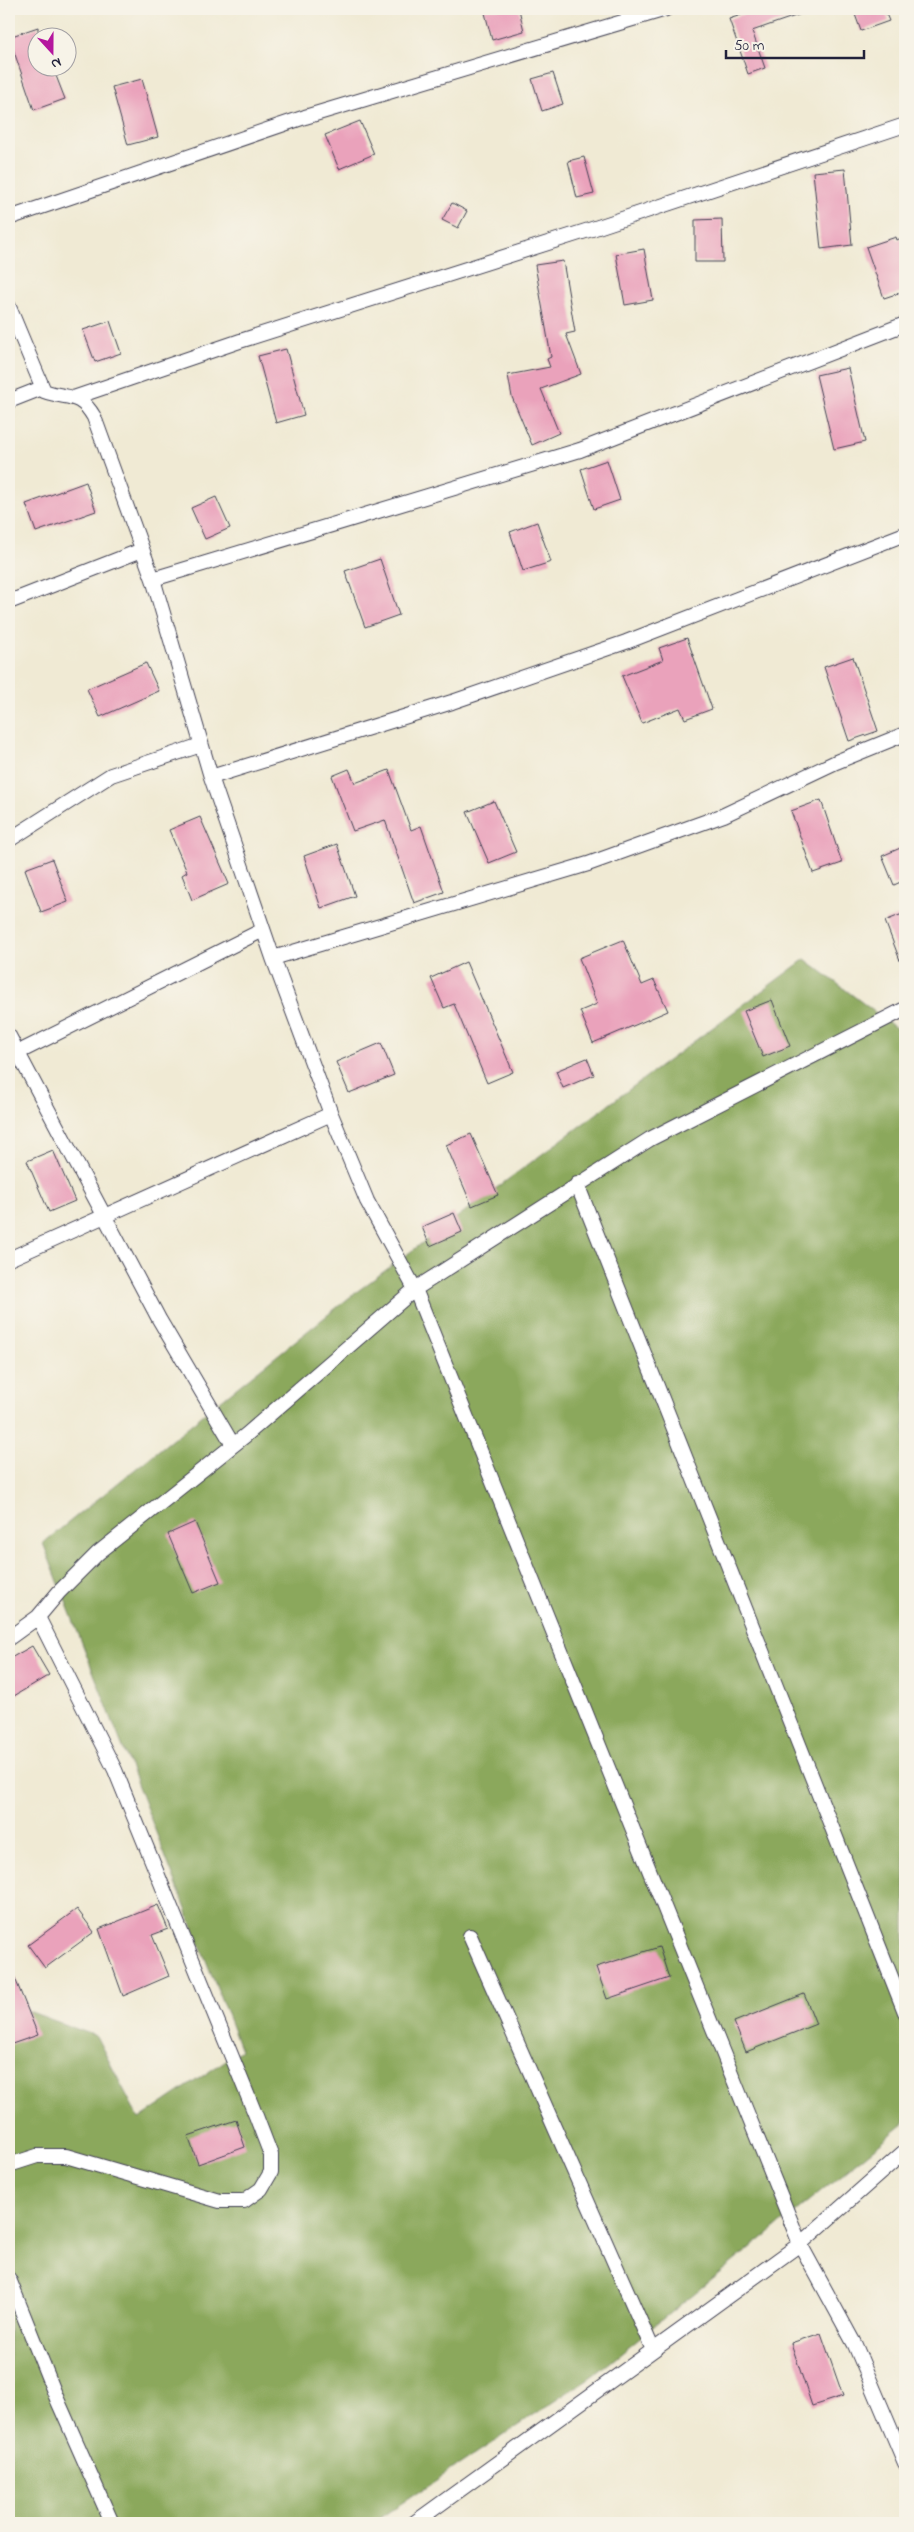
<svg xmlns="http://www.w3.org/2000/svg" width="914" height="2532" viewBox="0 0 914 2532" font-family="'Indie Flower',sans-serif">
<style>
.forest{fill:#8ba85b;stroke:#56654b}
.building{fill:#eaa2bb}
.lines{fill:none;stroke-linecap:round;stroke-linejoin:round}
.minor-casing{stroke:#414052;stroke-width:16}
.minor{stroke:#fff;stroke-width:14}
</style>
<rect width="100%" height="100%" fill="#f7f3e8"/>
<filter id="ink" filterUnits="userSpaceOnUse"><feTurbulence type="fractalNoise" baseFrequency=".02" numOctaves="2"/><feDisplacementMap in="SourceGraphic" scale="10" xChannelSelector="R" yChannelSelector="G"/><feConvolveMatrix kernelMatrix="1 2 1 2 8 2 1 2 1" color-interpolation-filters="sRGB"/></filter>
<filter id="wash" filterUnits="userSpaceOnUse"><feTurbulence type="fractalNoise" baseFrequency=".0096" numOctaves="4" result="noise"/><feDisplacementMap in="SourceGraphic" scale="20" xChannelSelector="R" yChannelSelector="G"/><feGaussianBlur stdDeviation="1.12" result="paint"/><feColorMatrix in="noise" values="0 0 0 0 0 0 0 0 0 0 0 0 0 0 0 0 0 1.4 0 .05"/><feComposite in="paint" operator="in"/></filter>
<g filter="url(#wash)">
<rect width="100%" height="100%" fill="#f0ead4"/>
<path class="forest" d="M805,959L905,1035V2123L592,2376L372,2523H9V2004L96,2036L139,2119L241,2050L43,1543L355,1293Z"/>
<g id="blocks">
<path class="building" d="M484,9H519L524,31L492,40Z
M759,9H809L810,11L752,31L765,68L748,74L729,19Z
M853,9H884L889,21L861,31Z
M38,27V68H53L65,99L34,110L9,37Z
M553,73L563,104L542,111L532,79Z
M142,79L158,137L128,145L112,87Z
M360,121L374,154L339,169L325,135Z
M584,157L594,194L577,198L568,161Z
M845,169L852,245L821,249L813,172Z
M452,203L467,211L458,228L442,220Z
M722,219L723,262H695V220Z
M905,236V291L884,298L866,247L896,237L897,240Z
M644,249L653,300L625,305L616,254Z
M563,261L575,332L566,334L581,374L541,389L559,433L532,445L512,397L508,375L550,367L547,359L551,357L535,265Z
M110,321L121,353L95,362L83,330Z
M286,349L304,415L276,423L258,356Z
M848,368L865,442L834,449L816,375Z
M607,460L620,500L594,509L581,469Z
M86,482L96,511L36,532L26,504Z
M216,497L230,528L205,539L191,508Z
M537,522L551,562L523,571L510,532Z
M380,559L399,615L365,627L345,571Z
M687,638L712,709L685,719L680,708L642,723L622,676L663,660L659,648Z
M853,657L878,731L849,741L824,667Z
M146,663L159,691L100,717L87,689Z
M349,769L355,783L389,770L411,830L421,826L444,892L414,903L385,820L353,831L332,776Z
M821,800L842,863L813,873L791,811Z
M494,801L516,852L489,863L467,812Z
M200,817L229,884L192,900L182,875L187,872L169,830Z
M337,844L355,896L321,908L304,856Z
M905,846V880L894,885L882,856Z
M52,859L68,902L41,912L25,869Z
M905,913V971H904L885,921Z
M623,940L642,985L654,980L668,1011L593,1043L580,1011L597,1004L579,958Z
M466,962L513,1072L487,1083L454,1004L444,1008L431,978Z
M772,1000L790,1046L763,1057L744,1011Z
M381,1043L394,1075L349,1093L336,1062Z
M587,1058L594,1075L563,1088L556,1071Z
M471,1134L498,1195L472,1206L446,1145Z
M53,1150L75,1201L49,1212L27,1161Z
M454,1213L462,1232L430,1246L422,1227Z
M195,1522L220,1582L193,1593L168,1534Z
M32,1646L49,1675L9,1699V1659Z
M158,1905L168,1929L152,1935L169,1976L123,1996L99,1929Z
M77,1909L94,1932L45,1968L28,1945Z
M659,1947L669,1978L607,1999L596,1967Z
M10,1966L38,2035L9,2045V1967Z
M804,1994L816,2024L746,2052L734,2022Z
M236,2120L245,2147L198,2164L188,2136Z
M821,2333L843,2396L812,2406L791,2343Z"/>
</g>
</g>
<g filter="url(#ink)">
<use href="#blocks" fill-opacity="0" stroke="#414052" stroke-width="1"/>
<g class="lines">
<defs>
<path id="minor" d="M9,218L305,117L666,9
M9,307L44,391C68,400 79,391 94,417L153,579L211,777L273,958L331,1114L367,1201L415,1289L800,2244L855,2345L905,2463
M76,397L240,341L592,229L905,125
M9,401L42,388
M153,579L580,450L905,324
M9,602L142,550
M211,777L452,702L626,642L905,534
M9,840L111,775L201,745
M273,958L588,864L724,815L836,762L905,734
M9,1036L159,1319L233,1445
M9,1057L263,930
M577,1184L905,2012
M9,1259L331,1114
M9,1638L38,1617
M470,1936L653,2350
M9,2165L37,2156H66L220,2201H244L261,2189L271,2172V2155L256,2116L115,1770L38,1617L59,1592L98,1553L246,1435L415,1289L650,1139L905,1009
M9,2279L57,2399L112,2523
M414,2523L800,2244L905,2151"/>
</defs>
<use href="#minor" class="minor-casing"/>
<use href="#minor" class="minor"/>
</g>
</g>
<rect width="914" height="2532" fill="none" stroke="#f7f3e8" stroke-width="30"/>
<g transform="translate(52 52) rotate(159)"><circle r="24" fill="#f7f3e8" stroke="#a29fa3"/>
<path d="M0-4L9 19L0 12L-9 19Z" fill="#b5179e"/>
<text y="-8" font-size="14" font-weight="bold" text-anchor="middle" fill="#22223b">N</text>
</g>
<path d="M726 50v8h138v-8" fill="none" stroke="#22223b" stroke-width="2.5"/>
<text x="734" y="50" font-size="15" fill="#22223b" stroke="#f7f3e8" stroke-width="4" paint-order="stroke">50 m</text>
</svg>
